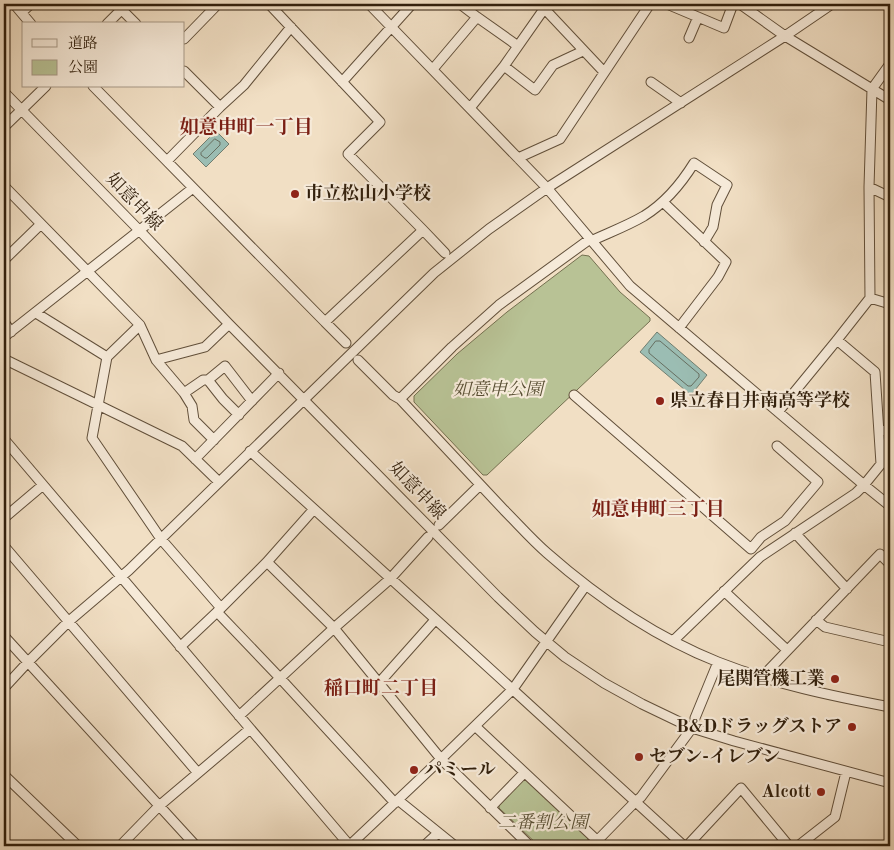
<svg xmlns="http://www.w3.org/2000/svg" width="894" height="850" viewBox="0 0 894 850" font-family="'Old Standard TT','Noto Serif JP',serif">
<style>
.green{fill:#b8c295;stroke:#747050}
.water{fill:#9bbdb3;stroke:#717e70}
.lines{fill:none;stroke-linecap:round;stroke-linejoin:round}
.shore{stroke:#666e60;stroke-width:1}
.minor-casing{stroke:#614f3a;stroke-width:11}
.minor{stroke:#f6ead9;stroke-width:9}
.poi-dot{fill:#8f2418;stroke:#f6ead9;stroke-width:2}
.labels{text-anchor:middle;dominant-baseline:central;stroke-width:4.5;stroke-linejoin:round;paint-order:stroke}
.poi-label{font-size:18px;font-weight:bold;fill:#311f0c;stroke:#f6ead9;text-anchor:start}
.street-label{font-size:18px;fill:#311f0c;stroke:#f6ead9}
.park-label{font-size:18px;font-style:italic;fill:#5a5035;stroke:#f6ead9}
.neighbourhood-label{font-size:19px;font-weight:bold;fill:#7a1f14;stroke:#f6ead9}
</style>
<rect width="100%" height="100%" fill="#f1dfc4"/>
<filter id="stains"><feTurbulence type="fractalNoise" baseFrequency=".004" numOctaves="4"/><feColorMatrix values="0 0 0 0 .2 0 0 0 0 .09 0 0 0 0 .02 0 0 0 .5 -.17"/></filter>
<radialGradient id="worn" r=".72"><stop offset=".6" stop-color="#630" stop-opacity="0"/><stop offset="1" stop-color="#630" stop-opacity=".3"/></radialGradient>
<path class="green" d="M582,255L589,256L620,292L650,318V321L487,475H483L414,402V396L457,354L507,312Z
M522,780H526L588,837V842L583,846H539L499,808V804Z"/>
<path class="water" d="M216,131L229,144L206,167L193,154Z
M657,332L707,375L691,395L640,352Z"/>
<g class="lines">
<path class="shore" d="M215,139L220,142V145L207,158H205L201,155V153Z
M656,341H660L699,374V377L691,386H688L649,353V350Z"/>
<defs>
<path id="minor" d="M14,4L31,24
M269,4L380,122L348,154L423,230L445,253
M369,4L547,188L630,286L864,485L890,506
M460,4L477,17L518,46
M540,4L604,72
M667,4L724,28L733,4
M740,4L785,36L890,100
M121,9L136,24
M22,12L31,4
M107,24L127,4
M689,38L698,17
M184,39L218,4
M504,66L535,90L553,65L583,51
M433,69L477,17
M184,71L220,107
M342,82L412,4
M651,82L681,103
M93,86L325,322L423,230
M4,92L139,230L229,324L498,597L535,632L565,657L604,683L642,704L692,728L734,741L890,783
M470,108L504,66L544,9
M4,127L46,86
M518,158L560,139L650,4
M167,161L220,107L244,85L291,27
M4,186L140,325L156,360L184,393L192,406L194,420L214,440
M869,187L890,197
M663,202L726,262L718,277L679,328
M591,241C608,233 627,226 644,216C665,203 681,184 694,163L727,185L717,205L713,227L704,242
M4,260L41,224
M870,298L890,304
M36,313L107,357
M4,322L11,332
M325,322L346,343
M140,325L107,357L92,438L161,539L221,608
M4,337L193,188
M4,359L182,446L219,482
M156,360L205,347L229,324
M358,360L393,395L400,399C435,436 469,473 504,510C518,524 532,540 547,553C597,597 655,637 718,662C774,684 832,696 890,707
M208,380L223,399L239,415
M184,393L203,380H208L225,366L252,401
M574,395L751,549L761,537L785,521L818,482L777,446
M400,399L452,347L499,305L590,239
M778,412L837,340L870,298L869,187L872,89L890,64
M879,431L890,430
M4,439L350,846
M250,451C395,582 540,714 684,846
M195,459L279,373
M4,518L43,485
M439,525L480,485
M795,533L847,589
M4,546L198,773
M267,562L334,628L441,759L530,846
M724,591L787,650
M217,612L280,678L395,803
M816,620L825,627L890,642
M4,636L196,846
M673,641L760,557L856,493L864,485L881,464L875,372L837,340
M180,647L217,612L267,562L314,509
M762,677L880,554L890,564
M379,683L435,620
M4,688L28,662L68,622L129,570L434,273L489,229L547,188L785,36L832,4
M239,716L334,628L390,579L428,537
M695,718L718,662
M475,726L603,846
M4,775L78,846
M398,800L455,846
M490,808L524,773
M120,846L159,806L250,729
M349,846L441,759L513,689L586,585
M424,846L438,833
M592,846L635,802L641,797L692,728
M687,846L741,788L789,846
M798,846L835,817L846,772"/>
</defs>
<use href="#minor" class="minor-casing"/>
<use href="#minor" class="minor"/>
</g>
<g class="poi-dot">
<circle cx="295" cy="194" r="5"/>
<circle cx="660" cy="401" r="5"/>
<circle cx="835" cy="679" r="5"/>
<circle cx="852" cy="727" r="5"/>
<circle cx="639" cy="757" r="5"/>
<circle cx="414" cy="770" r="5"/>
<circle cx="821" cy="792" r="5"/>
</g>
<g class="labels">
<g class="poi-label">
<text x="305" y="194">市立松山小学校</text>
<text x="670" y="401">県立春日井南高等学校</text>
<text x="825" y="679" text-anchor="end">尾関管機工業</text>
<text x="842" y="727" text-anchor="end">B&amp;Dドラッグストア</text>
<text x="649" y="757">セブン-イレブン</text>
<text x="424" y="770">パミール</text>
<text x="811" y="792" text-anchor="end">Alcott</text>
</g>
<g class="street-label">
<text transform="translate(134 202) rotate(46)">如意申線</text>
<text transform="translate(417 491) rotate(46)">如意申線</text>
</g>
<g class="park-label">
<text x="498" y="390">如意申公園</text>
<text x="543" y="823">二番割公園</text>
</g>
<g class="neighbourhood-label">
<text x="246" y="128">如意申町一丁目</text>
<text x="658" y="510">如意申町三丁目</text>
<text x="381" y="689">稲口町二丁目</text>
</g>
</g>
<rect width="894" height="850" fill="none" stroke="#f1dfc4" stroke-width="20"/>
<rect x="5" y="5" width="884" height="840" fill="none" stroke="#311f0c" stroke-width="2.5"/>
<rect x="10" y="10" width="874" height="830" fill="none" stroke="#311f0c"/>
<rect x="22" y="22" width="162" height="65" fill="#f6ead9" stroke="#a79987"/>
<rect x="32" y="39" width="25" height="8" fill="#f6ead9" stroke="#a79987"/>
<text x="68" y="48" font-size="15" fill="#311f0c">道路</text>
<rect x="32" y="60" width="25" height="15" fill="#b8c295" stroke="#a79987"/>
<text x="68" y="72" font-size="15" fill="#311f0c">公園</text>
<rect width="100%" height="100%" filter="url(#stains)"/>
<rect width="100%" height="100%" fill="url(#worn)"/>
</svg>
